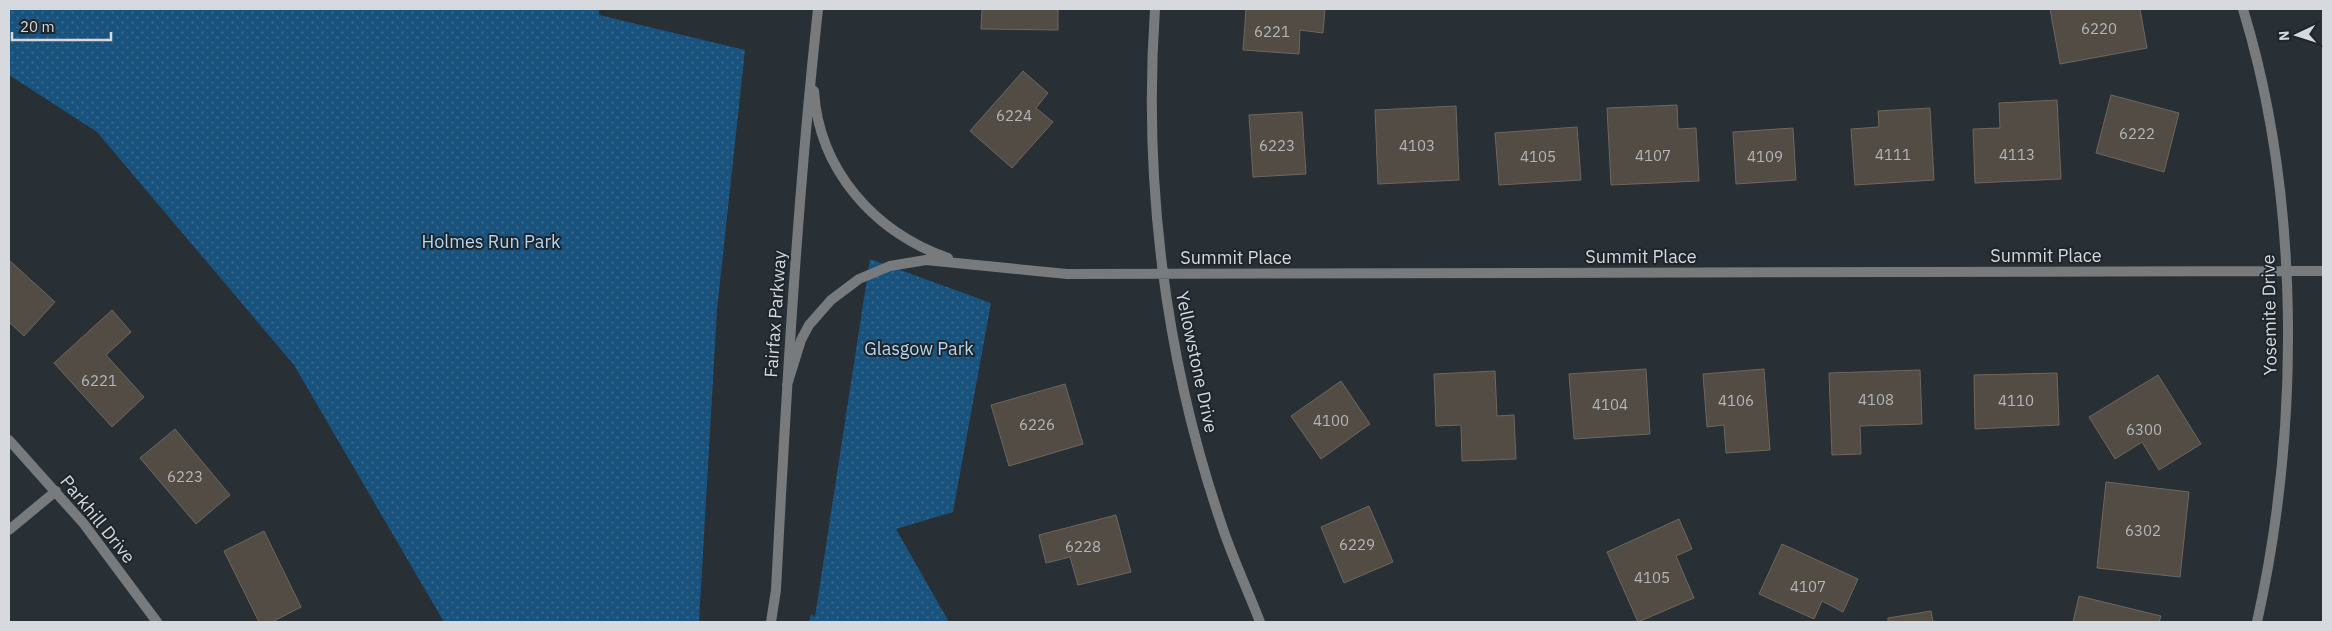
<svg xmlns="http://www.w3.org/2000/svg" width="2332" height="631" viewBox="0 0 2332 631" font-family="'IBM Plex Sans',sans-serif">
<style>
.park{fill:url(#park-dots)}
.building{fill:#524c45;stroke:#6e675f}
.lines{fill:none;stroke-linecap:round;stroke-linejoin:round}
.street{stroke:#777b7e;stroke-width:10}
.labels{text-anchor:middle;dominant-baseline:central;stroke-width:4;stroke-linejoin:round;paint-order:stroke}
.number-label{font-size:15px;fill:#b5b6b8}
.park-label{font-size:18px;fill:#b1d6f6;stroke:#1e252b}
.street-label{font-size:18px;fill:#d6dade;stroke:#1e252b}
</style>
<defs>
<pattern id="park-dots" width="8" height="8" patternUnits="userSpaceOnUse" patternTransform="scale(1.25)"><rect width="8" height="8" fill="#19537d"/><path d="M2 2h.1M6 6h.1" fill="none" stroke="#3a6b8f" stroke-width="1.8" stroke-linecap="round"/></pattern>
</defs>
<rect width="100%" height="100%" fill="#282f35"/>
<path class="park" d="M9,9H599V15L745,50L717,310L699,622H444L294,365L97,132L9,75Z
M870,259L991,303L953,512L896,529L949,622H809L811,614L815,617Z"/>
<path class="building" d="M982,9H1058V30L981,29Z
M1246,9H1325L1323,33L1300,30L1299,54L1243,50Z
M2050,9H2140L2147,48L2060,64Z
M1023,71L1048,93L1036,108L1053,122L1012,168L970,131Z
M2111,95L2179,113L2164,172L2096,153Z
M2057,100L2061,179L1975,183L1973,129L2000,128L1999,103Z
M1677,105L1678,129L1696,128L1699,181L1611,185L1607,108Z
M1456,106L1459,180L1378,184L1375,110Z
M1930,108L1934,180L1855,185L1851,129L1879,127L1878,111Z
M1302,112L1306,174L1253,177L1249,115Z
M1577,127L1581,180L1499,185L1495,133Z
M1793,128L1796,180L1736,184L1733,132Z
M9,260L55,302L24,336L9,322Z
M112,310L131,332L106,355L144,397L112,427L54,363Z
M1646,369L1650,434L1574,439L1569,374Z
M1764,369L1770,450L1726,453L1724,425L1707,427L1703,374Z
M1920,370L1922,424L1860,426L1861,454L1832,455L1829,373Z
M1495,371L1497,416L1514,415L1516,459L1462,461L1461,425L1436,426L1434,374Z
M2057,373L2059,425L1975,429L1974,375Z
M2158,375L2201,444L2159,470L2142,442L2115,459L2089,417Z
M1341,381L1370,424L1321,459L1291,416Z
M1065,384L1083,444L1009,466L991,405Z
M175,429L230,495L196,524L140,458Z
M2106,482L2189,492L2180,577L2097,568Z
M1369,506L1393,562L1344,583L1321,527Z
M1116,515L1131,572L1078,585L1070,557L1046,563L1039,535Z
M1679,519L1692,549L1676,556L1694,598L1638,622L1607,552Z
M264,531L301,607L272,622H259L224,551Z
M1782,544L1858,579L1843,612L1822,601L1814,619L1759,594Z
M2079,596L2161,616L2159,622H2073Z
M1931,611L1933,622H1888V618Z"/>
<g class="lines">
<path class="street" d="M1155,9C1143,181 1165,357 1220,520C1231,555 1247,588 1260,622
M2243,9C2301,199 2300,429 2257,622
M814,91C819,170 874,232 948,258
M787,385L801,340L809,325L831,300L859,279L890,266L926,260L1067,274L2323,271
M9,440L84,524L157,622
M9,530L56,491
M771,622L776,590C786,396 797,202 818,9"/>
</g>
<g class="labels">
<g class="number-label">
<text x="2099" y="28">6220</text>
<text x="1272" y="31">6221</text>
<text x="1014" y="115">6224</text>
<text x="2137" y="133">6222</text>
<text x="1277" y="145">6223</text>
<text x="1417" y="145">4103</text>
<text x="1893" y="154">4111</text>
<text x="2017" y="154">4113</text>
<text x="1653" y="155">4107</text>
<text x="1538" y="156">4105</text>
<text x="1765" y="156">4109</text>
<text x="99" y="380">6221</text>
<text x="1876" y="399">4108</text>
<text x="1736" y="400">4106</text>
<text x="2016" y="400">4110</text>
<text x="1610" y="404">4104</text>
<text x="1331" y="420">4100</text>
<text x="1037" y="424">6226</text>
<text x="2144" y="429">6300</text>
<text x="185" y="476">6223</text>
<text x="2143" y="530">6302</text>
<text x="1357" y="544">6229</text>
<text x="1083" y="546">6228</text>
<text x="1652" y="577">4105</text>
<text x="1808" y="586">4107</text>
</g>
<g class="park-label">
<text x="491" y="241">Holmes Run Park</text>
<text x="919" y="348">Glasgow Park</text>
</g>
<g class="street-label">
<text x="2046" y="255">Summit Place</text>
<text x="1641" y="256">Summit Place</text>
<text x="1236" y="257">Summit Place</text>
<text transform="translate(775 314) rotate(-86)">Fairfax Parkway</text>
<text transform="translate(2269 315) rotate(-91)">Yosemite Drive</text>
<text transform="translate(1197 362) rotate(78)">Yellowstone Drive</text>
<text transform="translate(98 519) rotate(51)">Parkhill Drive</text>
</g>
</g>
<rect width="2332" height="631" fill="none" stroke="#d6dade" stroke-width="20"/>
<g transform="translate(2297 35) rotate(266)" stroke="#1e252b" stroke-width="4" paint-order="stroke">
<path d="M0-4L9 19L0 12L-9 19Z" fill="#d6dade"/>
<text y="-8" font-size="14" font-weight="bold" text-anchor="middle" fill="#d6dade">N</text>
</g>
<path d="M12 32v8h99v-8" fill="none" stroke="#d6dade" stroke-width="2.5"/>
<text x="20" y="32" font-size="15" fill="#d6dade" stroke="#1e252b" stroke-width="4" paint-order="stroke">20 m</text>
</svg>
